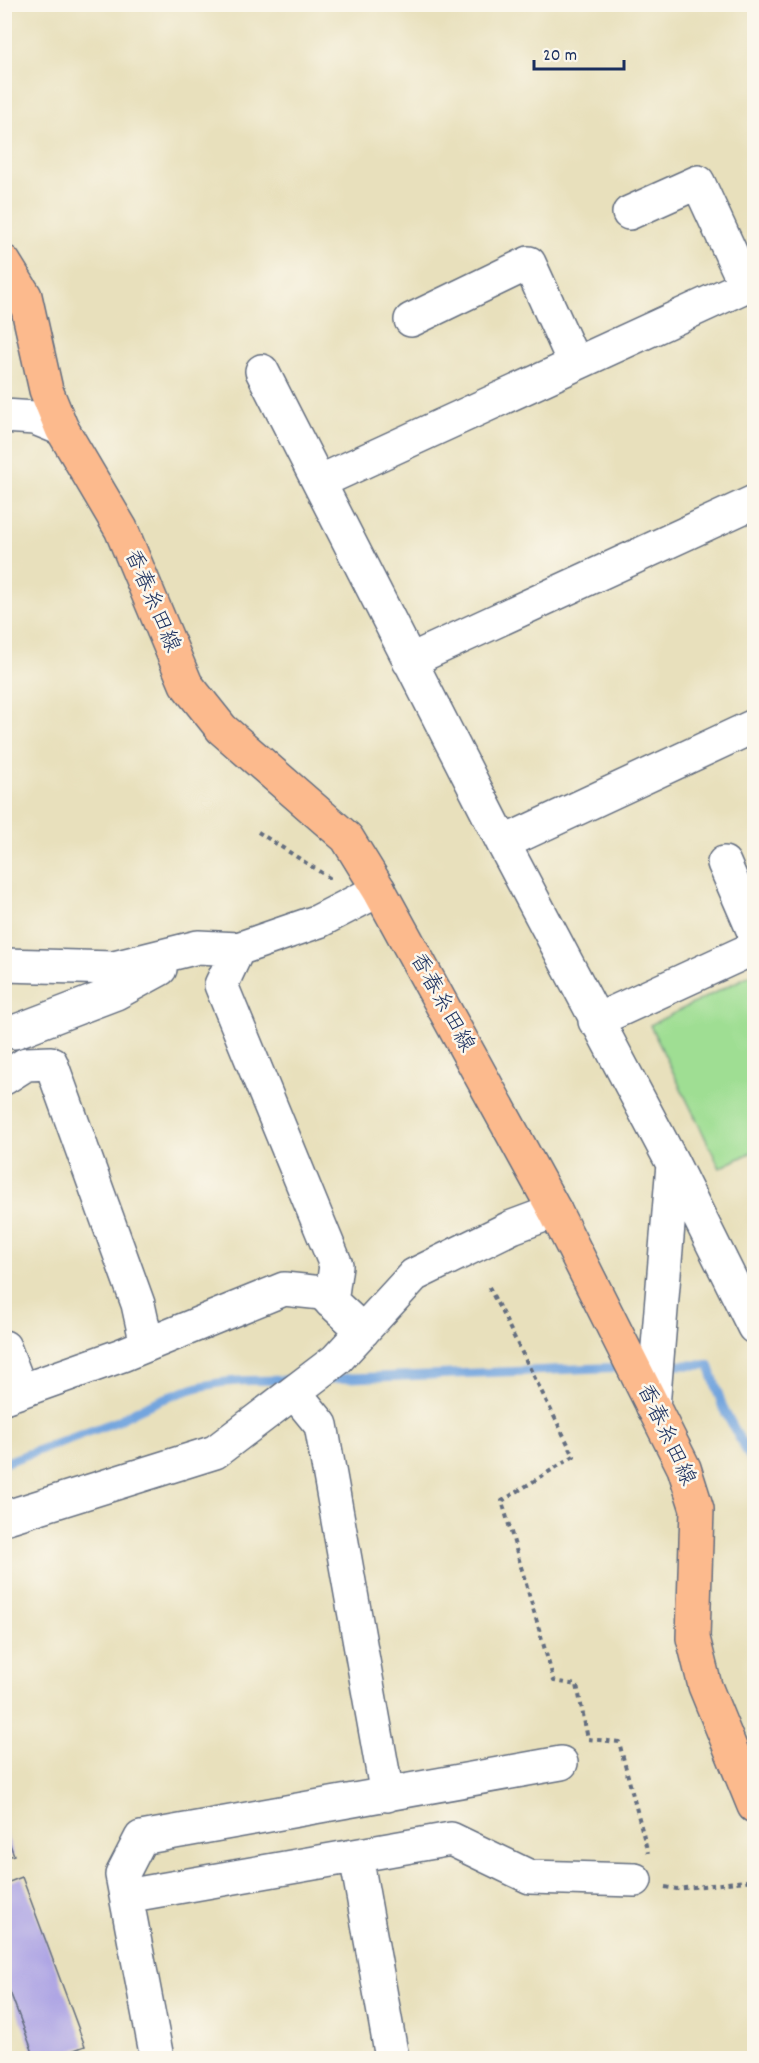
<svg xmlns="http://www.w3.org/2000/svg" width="759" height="2063" viewBox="0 0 759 2063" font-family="Dekko,'Klee One',sans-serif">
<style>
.green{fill:#9fde93;stroke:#5d8678;stroke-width:1.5}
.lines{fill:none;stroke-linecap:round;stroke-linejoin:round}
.stream{stroke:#73a5de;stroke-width:9}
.building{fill:#aea5e4}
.minor-casing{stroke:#636d7f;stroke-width:36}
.major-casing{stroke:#636d7f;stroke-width:36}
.path{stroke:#636d7f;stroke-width:4;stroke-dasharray:4.5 4.5;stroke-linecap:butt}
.minor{stroke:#fff;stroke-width:33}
.major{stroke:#fcba8d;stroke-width:33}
.labels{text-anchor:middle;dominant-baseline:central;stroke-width:5;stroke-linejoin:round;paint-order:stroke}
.street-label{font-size:22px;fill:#1b2f5e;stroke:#fbf7ec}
</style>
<rect width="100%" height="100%" fill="#fbf7ec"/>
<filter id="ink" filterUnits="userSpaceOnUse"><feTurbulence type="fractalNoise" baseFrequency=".0167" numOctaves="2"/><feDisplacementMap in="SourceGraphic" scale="12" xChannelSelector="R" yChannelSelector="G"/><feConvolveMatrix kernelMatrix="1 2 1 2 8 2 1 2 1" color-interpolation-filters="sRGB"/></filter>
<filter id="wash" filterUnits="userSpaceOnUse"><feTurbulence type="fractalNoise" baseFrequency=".008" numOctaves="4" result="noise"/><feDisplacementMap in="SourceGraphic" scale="24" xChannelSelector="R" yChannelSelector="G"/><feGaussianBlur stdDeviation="1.35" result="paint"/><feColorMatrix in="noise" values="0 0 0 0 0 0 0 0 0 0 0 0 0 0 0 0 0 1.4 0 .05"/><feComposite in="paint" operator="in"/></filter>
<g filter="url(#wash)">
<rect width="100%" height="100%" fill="#e8e0bc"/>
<path class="green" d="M754,973V1151L720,1168L650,1025Z"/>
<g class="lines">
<path class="stream" d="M663,1365H709L723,1408L754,1465
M327,1379L625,1367
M4,1463L118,1421C139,1407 188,1388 213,1384C238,1379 266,1381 292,1380"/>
</g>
<g id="blocks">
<path class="building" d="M4,1829L14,1855L4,1858Z
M22,1877L85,2046L53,2058H35L4,1976V1884Z"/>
</g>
</g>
<g filter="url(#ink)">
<use href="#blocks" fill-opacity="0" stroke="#636d7f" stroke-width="1.5"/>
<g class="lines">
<defs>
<path id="minor" d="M629,213L698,182L746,286
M411,320L529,263L575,364
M262,371L503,843L673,1164L754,1327
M4,416L35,418L62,429
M319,482L754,282
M409,661L754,502
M503,843L754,726
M724,863L754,932
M238,949L221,985L336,1265L331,1302
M4,965L114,968L198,947L238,949L319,921L379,890
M595,1021L754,948
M14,1032L116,993L160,969
M4,1078L26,1064L51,1063L138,1304L147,1345
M4,1347L21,1391
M294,1392L321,1425L387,1795
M4,1397L122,1355L284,1289L322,1293L363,1331
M653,1407L673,1164
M4,1518L215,1452L336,1360L414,1275L512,1227L555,1211
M356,1856L392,2058
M126,1896L451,1839L530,1877L635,1880
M157,2058L122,1875L141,1838L561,1763"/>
<path id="major" d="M4,262L25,296L46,390L62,429L121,529L186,684L222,729L347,838L379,890L555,1211L684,1468L697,1509L693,1638L705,1686L754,1806"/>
</defs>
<use href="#minor" class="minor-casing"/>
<use href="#major" class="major-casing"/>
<path class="path" d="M258,832L331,879
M489,1287L574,1456L502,1501L554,1681L577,1685L588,1739L619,1742L648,1853
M665,1887L677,1889L754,1880"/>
<use href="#minor" class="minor"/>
<use href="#major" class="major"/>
</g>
</g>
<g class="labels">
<g class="street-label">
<text transform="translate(151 601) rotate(67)">香春糸田線</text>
<text transform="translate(441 1003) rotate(61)">香春糸田線</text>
<text transform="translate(665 1435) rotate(65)">香春糸田線</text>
</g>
</g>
<rect width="759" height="2063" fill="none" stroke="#fbf7ec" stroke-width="24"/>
<path d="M534 60v9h90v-9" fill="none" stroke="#1b2f5e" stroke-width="3"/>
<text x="543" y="60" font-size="18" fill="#1b2f5e" stroke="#fbf7ec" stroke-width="4.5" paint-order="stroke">20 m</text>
</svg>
